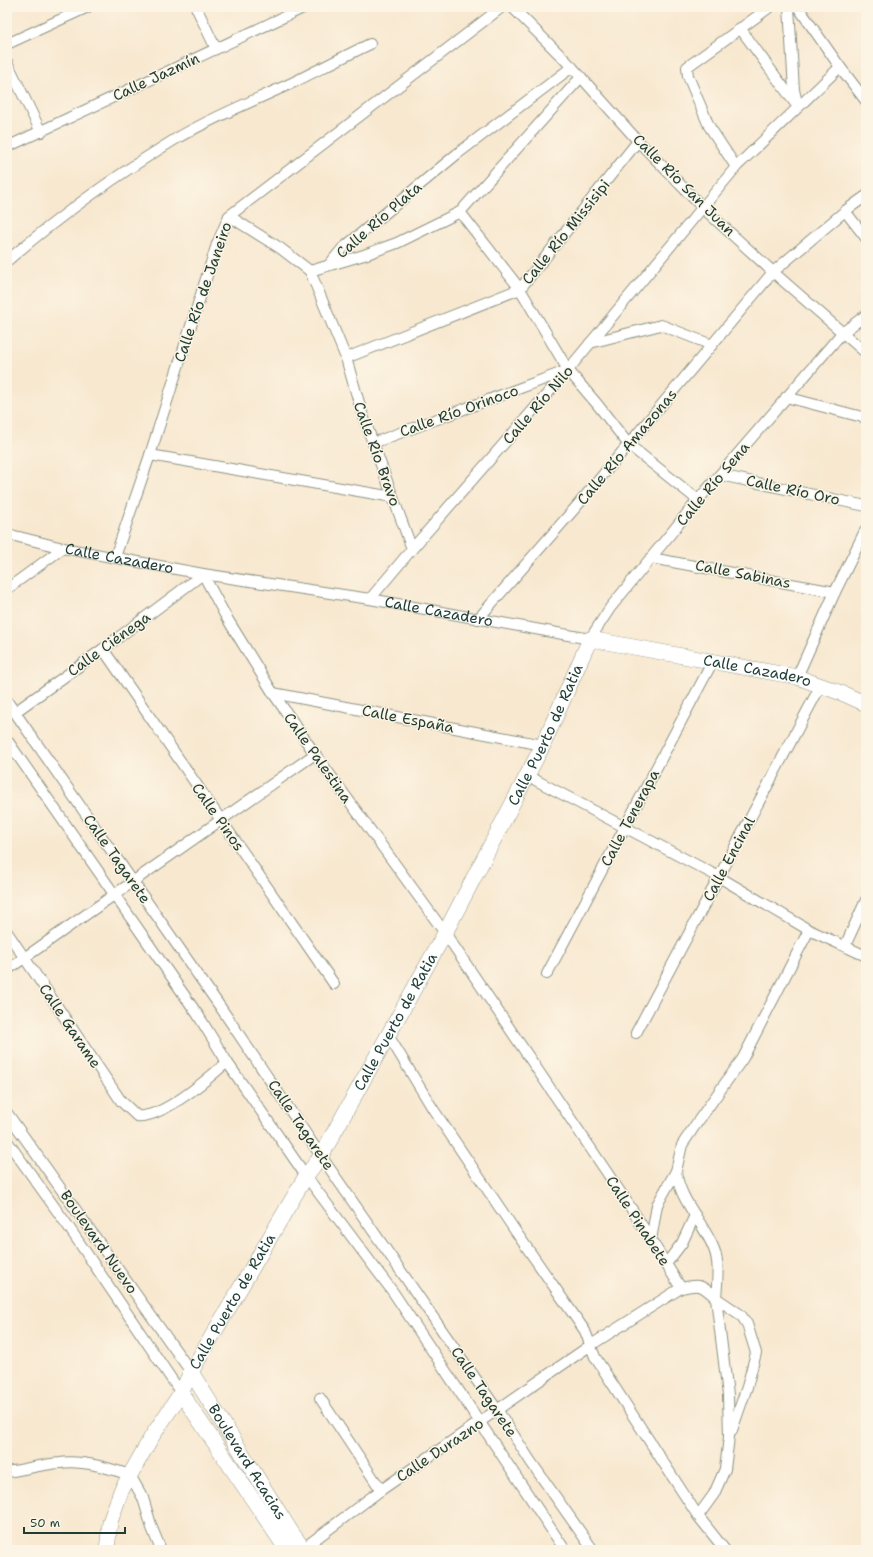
<svg xmlns="http://www.w3.org/2000/svg" width="873" height="1557" viewBox="0 0 873 1557" font-family="'Shantell Sans',sans-serif">
<style>
.lines{fill:none;stroke-linecap:round;stroke-linejoin:round}
.street-casing{stroke:#8c9282;stroke-width:12}
.secondary-casing{stroke:#8c9282;stroke-width:16}
.street{stroke:#fff;stroke-width:10}
.secondary{stroke:#fff;stroke-width:15}
.labels{text-anchor:middle;dominant-baseline:central;stroke-width:3;stroke-linejoin:round;paint-order:stroke}
.street-label{font-size:15px;fill:#1f3d34;stroke:#fcf5e5}
</style>
<rect width="100%" height="100%" fill="#fcf5e5"/>
<filter id="ink" filterUnits="userSpaceOnUse"><feTurbulence type="fractalNoise" baseFrequency=".025" numOctaves="2"/><feDisplacementMap in="SourceGraphic" scale="8" xChannelSelector="R" yChannelSelector="G"/><feConvolveMatrix kernelMatrix="1 2 1 2 8 2 1 2 1" color-interpolation-filters="sRGB"/></filter>
<filter id="wash" filterUnits="userSpaceOnUse"><feTurbulence type="fractalNoise" baseFrequency=".012" numOctaves="4" result="noise"/><feDisplacementMap in="SourceGraphic" scale="16" xChannelSelector="R" yChannelSelector="G"/><feGaussianBlur stdDeviation="0.9" result="paint"/><feColorMatrix in="noise" values="0 0 0 0 0 0 0 0 0 0 0 0 0 0 0 0 0 1.4 0 .05"/><feComposite in="paint" operator="in"/></filter>
<g filter="url(#wash)">
<rect width="100%" height="100%" fill="#f8e8d0"/>
</g>
<g filter="url(#ink)">
<g class="lines">
<defs>
<g id="street">
<path d="M196,7L216,49"/>
<path d="M512,7L572,67L638,141L703,208L773,272L866,353"/>
<path d="M789,7L794,90L798,107"/>
<path d="M798,7L840,67L866,101"/>
<path d="M740,28L795,103"/>
<path d="M7,44L88,7"/>
<path d="M7,62L41,132"/>
<path d="M7,147L305,7"/>
<path d="M736,167L709,126L688,76L687,67L770,7"/>
<path d="M845,211L866,238"/>
<path d="M460,212L520,289L568,370L597,404L629,445L698,500"/>
<path d="M229,216L280,248L310,271"/>
<path d="M7,261C58,217 117,175 174,140C212,117 254,101 294,82C320,69 345,56 370,44"/>
<path d="M329,265L342,249L457,154L572,67"/>
<path d="M310,271L364,255L397,243L460,212L581,77"/>
<path d="M310,271L346,358L362,413L412,549"/>
<path d="M590,343L661,325L712,345"/>
<path d="M346,358L520,289L638,141"/>
<path d="M786,397L866,418"/>
<path d="M373,443L566,371"/>
<path d="M150,455L393,497"/>
<path d="M720,475L866,506"/>
<path id="s1" d="M7,534L63,548L203,574L370,599L590,639L610,608L698,500L842,333L866,315"/>
<path d="M115,557L150,455L217,244L229,216L502,7"/>
<path d="M651,558L835,592"/>
<path d="M203,574L225,615L273,693L315,754L445,933L631,1208L681,1288"/>
<path d="M7,589L63,548"/>
<path d="M370,599L412,549L568,370L736,167L840,67"/>
<path d="M478,619L576,507L773,272L845,211L866,196"/>
<path d="M103,649L334,984"/>
<path d="M797,677L835,592L866,529"/>
<path d="M273,693L543,745"/>
<path d="M7,701L221,1008L321,1156L498,1411L531,1462L593,1550"/>
<path d="M15,712L103,649L203,574"/>
<path d="M7,740L198,1015L227,1062L306,1176L393,1292L565,1550"/>
<path d="M526,775L719,877L809,930L866,956"/>
<path d="M7,932L121,1101L137,1116C162,1119 209,1078 227,1062"/>
<path d="M845,946L866,900"/>
<path d="M7,970L315,754"/>
<path d="M547,974L713,661"/>
<path d="M636,1033L821,685"/>
<path d="M388,1035L433,1109L516,1232L585,1331L595,1357L698,1516L725,1550"/>
<path d="M7,1113L191,1372"/>
<path d="M7,1141L68,1226L181,1393"/>
<path d="M676,1171C680,1202 703,1221 714,1249C720,1264 717,1282 716,1298L741,1315L747,1324L756,1353L747,1387L732,1430"/>
<path d="M651,1240L657,1205L676,1171L682,1145L694,1127L743,1058L809,930"/>
<path d="M666,1264L682,1243L695,1215"/>
<path d="M320,1398L381,1490"/>
<path d="M7,1472C25,1470 42,1464 60,1463C83,1460 108,1468 130,1475L143,1498L152,1528L161,1550"/>
<path d="M301,1550L381,1490L591,1345L681,1288C700,1284 701,1284 716,1298L728,1395L729,1437L725,1469L714,1494L698,1516"/>
</g>
<g id="secondary">
<path id="s2" d="M191,1372L290,1530L304,1550"/>
<path d="M181,1393L287,1550"/>
<path id="s3" d="M107,1550L110,1522L121,1491L151,1438L181,1393L191,1372L306,1176L321,1156L445,933L543,745L590,639L797,677L844,694L866,704"/>
</g>
</defs>
<use href="#street" class="street-casing"/>
<use href="#secondary" class="secondary-casing"/>
<use href="#street" class="street"/>
<use href="#secondary" class="secondary"/>
</g>
</g>
<g class="labels">
<g class="street-label">
<text transform="translate(156 77) rotate(-25)">Calle Jazmín</text>
<text transform="translate(684 185) rotate(45)">Calle Río San Juan</text>
<text transform="translate(379 220) rotate(-41)">Calle Río Plata</text>
<text transform="translate(566 232) rotate(-51)">Calle Río Missisipi</text>
<text transform="translate(203 292) rotate(-71)">Calle Río de Janeiro</text>
<text transform="translate(538 405) rotate(-49)">Calle Río Nilo</text>
<text transform="translate(459 411) rotate(-20)">Calle Río Orinoco</text>
<text transform="translate(627 447) rotate(-50)">Calle Río Amazonas</text>
<text transform="translate(377 454) rotate(70)">Calle Río Bravo</text>
<text transform="translate(713 484) rotate(-50)">Calle Río Sena</text>
<text transform="translate(793 490) rotate(12)">Calle Río Oro</text>
<text stroke="none"><textPath href="#s1" startOffset="115">Calle Cazadero</textPath></text>
<text transform="translate(743 574) rotate(11)">Calle Sabinas</text>
<text stroke="none"><textPath href="#s1" startOffset="439">Calle Cazadero</textPath></text>
<text transform="translate(109 644) rotate(-36)">Calle Ciénega</text>
<text stroke="none"><textPath href="#s3" startOffset="1205">Calle Cazadero</textPath></text>
<text transform="translate(408 719) rotate(11)">Calle España</text>
<text stroke="none"><textPath href="#s3" startOffset="929">Calle Puerto de Ratia</textPath></text>
<text transform="translate(318 758) rotate(55)">Calle Palestina</text>
<text transform="translate(218 817) rotate(55)">Calle Pinos</text>
<text transform="translate(630 818) rotate(-62)">Calle Tenerapa</text>
<text transform="translate(117 859) rotate(55)">Calle Tagarete</text>
<text transform="translate(729 859) rotate(-62)">Calle Encinal</text>
<text stroke="none"><textPath href="#s3" startOffset="605">Calle Puerto de Ratia</textPath></text>
<text transform="translate(70 1026) rotate(56)">Calle Garame</text>
<text transform="translate(301 1125) rotate(56)">Calle Tagarete</text>
<text transform="translate(638 1221) rotate(57)">Calle Pinabete</text>
<text transform="translate(99 1242) rotate(55)">Boulevard Nuevo</text>
<text stroke="none"><textPath href="#s3" startOffset="281">Calle Puerto de Ratia</textPath></text>
<text transform="translate(484 1392) rotate(56)">Calle Tagarete</text>
<text transform="translate(440 1450) rotate(-34)">Calle Durazno</text>
<text stroke="none"><textPath href="#s2" startOffset="106">Boulevard Acacias</textPath></text>
</g>
</g>
<rect width="873" height="1557" fill="none" stroke="#fcf5e5" stroke-width="24"/>
<path d="M24 1527v6h101v-6" fill="none" stroke="#1f3d34" stroke-width="2"/>
<text x="30" y="1527" font-size="12" fill="#1f3d34" stroke="#fcf5e5" stroke-width="3" paint-order="stroke">50 m</text>
</svg>
